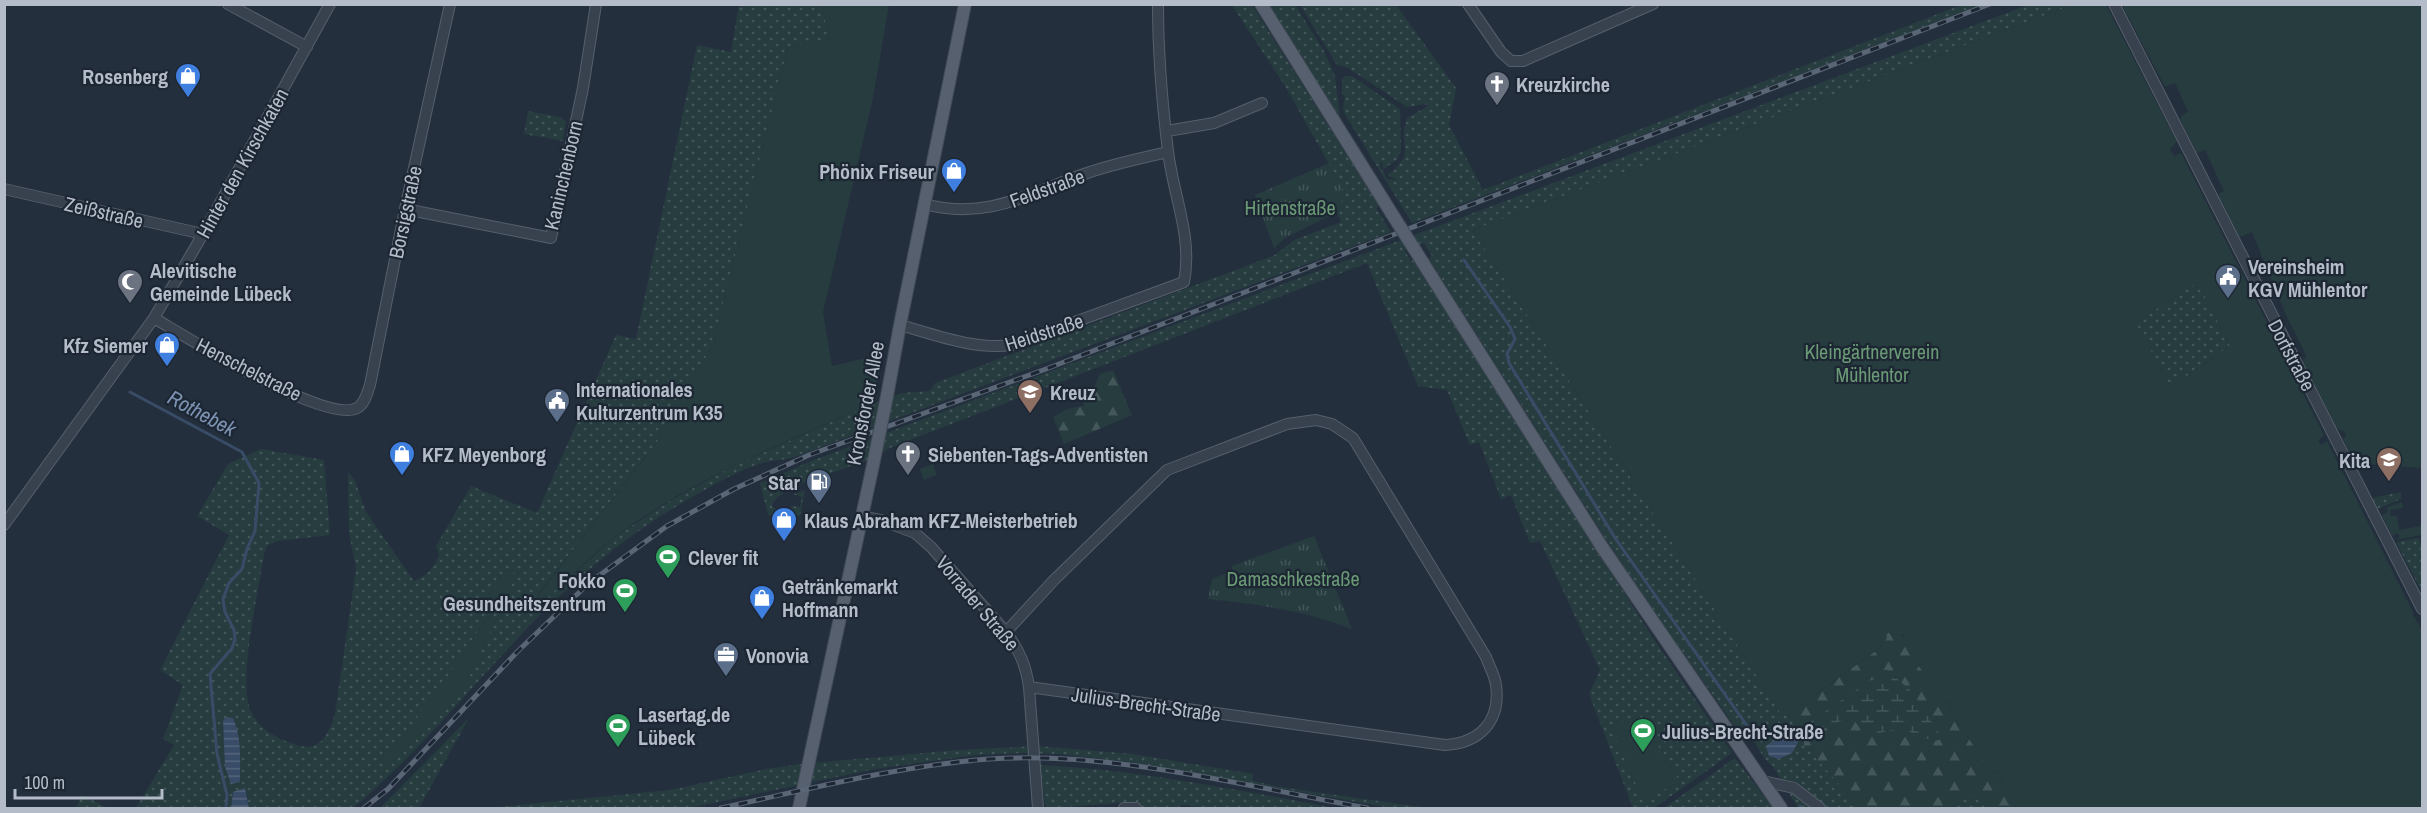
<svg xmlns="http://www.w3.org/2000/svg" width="2427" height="813" viewBox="0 0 2427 813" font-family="'Archivo Narrow',sans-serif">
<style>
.grass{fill:url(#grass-dots);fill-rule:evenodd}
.forest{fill:url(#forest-firs)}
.wetland{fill:url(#wetland-marsh)}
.park{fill:url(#park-tufts)}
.garden{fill:#263c3f;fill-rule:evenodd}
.water{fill:url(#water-rules)}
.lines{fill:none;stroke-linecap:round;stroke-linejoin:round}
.stream{stroke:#394c67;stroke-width:3}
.minor-casing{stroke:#565f6c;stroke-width:12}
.major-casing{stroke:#414a57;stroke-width:14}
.minor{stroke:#38414e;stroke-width:10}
.major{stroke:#56606e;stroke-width:12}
.rail-casing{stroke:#5a6575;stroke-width:5}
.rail{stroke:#1d2633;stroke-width:3;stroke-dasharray:9;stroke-linecap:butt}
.major-bridge-casing{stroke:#414a57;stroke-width:14;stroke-linecap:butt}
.major-bridge{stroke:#56606e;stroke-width:12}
.labels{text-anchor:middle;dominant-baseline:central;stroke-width:4.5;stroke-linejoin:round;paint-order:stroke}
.poi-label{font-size:20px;font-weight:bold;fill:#b4bcc9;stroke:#1d2633;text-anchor:start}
.street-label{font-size:20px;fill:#b4bcc9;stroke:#1d2633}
.park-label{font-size:20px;fill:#6b9a76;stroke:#1d2633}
.water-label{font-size:21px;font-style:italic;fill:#7c92b1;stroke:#1d2633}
</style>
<defs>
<pattern id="grass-dots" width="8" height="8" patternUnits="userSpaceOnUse" patternTransform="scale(1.5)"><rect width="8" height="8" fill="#263c3f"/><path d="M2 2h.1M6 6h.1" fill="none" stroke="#435659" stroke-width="1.8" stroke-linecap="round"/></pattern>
<pattern id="forest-firs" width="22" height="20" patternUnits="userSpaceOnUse" patternTransform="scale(1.5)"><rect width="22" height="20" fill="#263c3f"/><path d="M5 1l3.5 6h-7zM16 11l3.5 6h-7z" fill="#435659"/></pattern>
<pattern id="wetland-marsh" width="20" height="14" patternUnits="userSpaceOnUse" patternTransform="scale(1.5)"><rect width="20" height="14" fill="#263c3f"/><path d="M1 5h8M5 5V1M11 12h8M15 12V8" fill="none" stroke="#435659"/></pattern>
<pattern id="park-tufts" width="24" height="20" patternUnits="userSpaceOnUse" patternTransform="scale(1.5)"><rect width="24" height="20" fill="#263c3f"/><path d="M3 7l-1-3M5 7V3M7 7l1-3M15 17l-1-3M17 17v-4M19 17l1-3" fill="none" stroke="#435659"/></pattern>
<pattern id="water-rules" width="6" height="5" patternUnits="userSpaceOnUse" patternTransform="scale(1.5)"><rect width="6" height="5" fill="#394c67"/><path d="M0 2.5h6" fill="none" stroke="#53647b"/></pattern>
</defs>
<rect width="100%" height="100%" fill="#242f3e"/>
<path class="grass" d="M739,5H822L829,39L788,47L713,344L659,439L530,605L534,609L615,537L668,502L733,466L874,403L902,393L930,391L935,383L1275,255L1294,240L1341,222L1337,212L1345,192L1285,86L1232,5H1252L1379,206L1376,208L1391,232L792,458C780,460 767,461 756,465C732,473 709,488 687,500C633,531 584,571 540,615C477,679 422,750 353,808H249L247,795L233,792L231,808H136L174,745L163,739L183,685L160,670L229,535L197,516L228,464L261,449L324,460L330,535L278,541L268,545L264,554C259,590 238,678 250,709C258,730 279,740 300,746C323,751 329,731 335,714L356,569L349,533L348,471L355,481L366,512L414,581C427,575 434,568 439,555L436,546L471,486L537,513L616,335L636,339L697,45L731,52ZM506,569L514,571L478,612ZM496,618L464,686L448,676L484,622ZM223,721C241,750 246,751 231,784L225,767Z
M1267,5H1295L1324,51L1335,76L1340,117L1388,193Z
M1300,5H1396L1456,88L1449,125L1483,190L1961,5H1982L1412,223L1344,113L1343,106L1345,96L1342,95V79L1345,76H1352L1400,109L1401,151L1397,160L1383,169L1382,159L1380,166L1387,179L1397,180L1387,175L1394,170L1405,156L1404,129L1407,118L1428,106L1425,104L1407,107L1348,68L1337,65Z
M2028,5H2072L1473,230L1782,715H1787L1804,733V745L1861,808H1798L1772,765C1762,759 1759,747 1752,739L1746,742L1633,582L1429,259L1432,256L1424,243L1404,250L1411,261L1413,260L1653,638L1732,753L1654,808H1633L1589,694L1600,670L1540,541L1530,543L1511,495L1501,499L1479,442L1470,445L1447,390L1418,386L1367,263L892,447C882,452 873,458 863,462C843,471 776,485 772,507L789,514L792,506L800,507L802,497L793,494L805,490L800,516L793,515L792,518L799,521L768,515L760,483L814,460Z
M528,111L559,117L566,121L563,141L524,134Z
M2192,284L2200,286L2230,346L2171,387L2135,323Z
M2401,492V499L2377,509L2372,498Z
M2419,538L2422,549V592L2396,542Z
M469,718L419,808H380Z
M1037,746L1133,754L1253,774V781L1280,787L1428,808H1391L1137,763L1059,754L1025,753L976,755L875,769L689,808H488L670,790L766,769L801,764L958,750Z
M1735,758L1773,808H1664Z
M1040,765C1139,770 1238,790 1335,808H1208L1182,805L1177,808H1144L1136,804L1119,803L1050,808L1045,805Z
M1964,791L1992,808H1959L1951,805L1960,800Z
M82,795L108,808H76Z"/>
<path class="forest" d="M1113,370L1132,415L1064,444L1053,417L1067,409L1084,406L1082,397L1092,391L1100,374Z
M1894,629L1905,638L1902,640L1945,704L1949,701L1952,705L1948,708L1991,771L1998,773L2002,778L2000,784L2017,808H1992L1964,792L1960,800L1952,805L1959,808H1861L1804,745V733L1787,715L1881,647L1886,634Z"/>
<path class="wetland" d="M1886,669L1912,692L1941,736L1939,740L1933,741L1900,728L1879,733L1863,729L1854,721L1843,720L1823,729L1809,723Z"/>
<path class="park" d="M1329,163L1345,193L1337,212L1285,238L1274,248L1255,195Z
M1314,536L1352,629C1305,611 1258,604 1208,599L1212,579L1232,571V566Z"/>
<path class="garden" d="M822,5H889L873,98L823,312L832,366L882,354L874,403C786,442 693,478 615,537C587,559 561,586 534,610L530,606L659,439L713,344L788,47L829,39Z
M2072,5H2106L2177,142L2170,149L2174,156L2181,153L2324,435L2318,441L2321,445L2327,441L2413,612V615L2422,630V808H2235L2233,806L2230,808H2017L2000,784L2002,778L1998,773L1991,771L1948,708L1952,705L1949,701L1945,704L1901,640L1905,637L1902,634L1898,635L1894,629L1886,634L1887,638L1879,648L1787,715L1782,716L1473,230ZM2192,285L2196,288L2200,287L2230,346L2171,387L2136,323Z
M2122,5H2422V468L2354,463L2343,439L2346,436L2344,431L2337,429L2302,360L2307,357L2286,315L2252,232L2239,237L2218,194L2224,191L2205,150L2197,153L2180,119L2182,115L2188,112L2175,83L2165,87Z
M933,464L937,475L924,480L920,469Z
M2402,502L2403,508L2390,510L2391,516H2397L2399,530L2421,526L2422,535L2395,540L2400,537L2398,533L2392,536L2382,515L2388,512L2386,508Z
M506,569L514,571L505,608L477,612Z
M490,617L497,618L465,686L387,768L382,764L448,676L484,622Z
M1640,716L1680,782L1643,800L1610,727Z"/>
<path class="water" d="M226,717L233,718C242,740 240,758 240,782L231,784L225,767L223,721Z
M1794,728L1799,730L1801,737L1792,753L1779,759L1769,756L1766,746L1790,729Z
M245,788L249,808H231L233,792Z"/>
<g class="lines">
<path class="stream" d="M1464,260L1510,327L1515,339L1507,354L1509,363L1615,538L1750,730
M130,392L242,452L259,483L255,531L247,549L242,569L229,583L223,599L225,612L234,630L235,640L232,648L210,674L217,754L227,795L226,808
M1800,806L1802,808"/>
<defs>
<path id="minor" d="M228,4L307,47
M1468,4L1501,52L1511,61H1523L1653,4
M2114,4L2422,609
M1167,131L1214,123L1262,103
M4,189L203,234
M924,204C988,221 1029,193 1087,173C1113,164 1141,158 1168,152
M405,209L551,238L583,88L596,4
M154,318C185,336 326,425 357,408C365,404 367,393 370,385L405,209L450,4
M900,325C936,335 974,350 1012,345L1184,282C1193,237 1173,195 1168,151C1162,102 1158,54 1158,4
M862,516L881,520L915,533L931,547L1006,632C1019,650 1026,665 1029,687L1038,808
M4,525L154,318L203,234L330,4
M1006,632L1054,580L1167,470L1287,424L1316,420L1332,424L1353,438L1486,657C1489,666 1495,676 1496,685C1501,721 1480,743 1445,745L1029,687
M1763,781L1794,788L1820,808
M1124,808H1136"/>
<path id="major" d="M1261,4L1392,214
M1413,247L1602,547L1781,808
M887,396L900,325L965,4
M799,808L873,465"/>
</defs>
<use href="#minor" class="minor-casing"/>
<use href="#major" class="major-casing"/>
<use href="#minor" class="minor"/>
<use href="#major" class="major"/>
<defs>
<path id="rail" d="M364,808L388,789L518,651L589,583L667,526L734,489L809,455L1046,369L1990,4
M721,808C810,789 898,766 989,759C1113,751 1245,786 1367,808"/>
</defs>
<use href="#rail" class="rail-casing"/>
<use href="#rail" class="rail"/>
<defs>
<path id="major-bridge" d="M1392,214L1413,247
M873,465L887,396"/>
</defs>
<use href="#major-bridge" class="major-bridge-casing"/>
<use href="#major-bridge" class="major-bridge"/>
</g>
<defs>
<symbol id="shop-pin" viewBox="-11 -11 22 30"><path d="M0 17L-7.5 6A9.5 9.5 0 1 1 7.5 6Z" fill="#3f7fe0" stroke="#1d2633"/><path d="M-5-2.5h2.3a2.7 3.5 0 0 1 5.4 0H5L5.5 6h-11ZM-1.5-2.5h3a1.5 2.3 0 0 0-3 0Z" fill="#fff"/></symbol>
<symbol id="church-pin" viewBox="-11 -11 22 30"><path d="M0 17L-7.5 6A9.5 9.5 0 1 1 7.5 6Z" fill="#6b7280" stroke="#1d2633"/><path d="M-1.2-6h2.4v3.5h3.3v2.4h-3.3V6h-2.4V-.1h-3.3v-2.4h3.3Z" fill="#fff"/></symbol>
<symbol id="civic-pin" viewBox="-11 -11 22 30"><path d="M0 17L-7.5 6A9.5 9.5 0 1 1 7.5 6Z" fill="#5c6f8a" stroke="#1d2633"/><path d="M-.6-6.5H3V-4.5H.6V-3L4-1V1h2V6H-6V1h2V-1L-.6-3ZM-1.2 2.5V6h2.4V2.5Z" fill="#fff"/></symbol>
<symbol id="mosque-pin" viewBox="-11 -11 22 30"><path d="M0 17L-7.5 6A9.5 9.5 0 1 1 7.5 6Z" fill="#6b7280" stroke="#1d2633"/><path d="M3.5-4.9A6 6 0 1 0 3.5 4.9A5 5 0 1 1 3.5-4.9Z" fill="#fff"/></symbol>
<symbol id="school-pin" viewBox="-11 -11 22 30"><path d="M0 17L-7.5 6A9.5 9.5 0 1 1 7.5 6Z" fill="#8d6e63" stroke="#1d2633"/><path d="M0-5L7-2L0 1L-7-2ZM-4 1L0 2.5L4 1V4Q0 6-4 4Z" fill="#fff"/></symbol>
<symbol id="fuel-pin" viewBox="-11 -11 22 30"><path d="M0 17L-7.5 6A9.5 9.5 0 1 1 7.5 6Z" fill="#5c6f8a" stroke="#1d2633"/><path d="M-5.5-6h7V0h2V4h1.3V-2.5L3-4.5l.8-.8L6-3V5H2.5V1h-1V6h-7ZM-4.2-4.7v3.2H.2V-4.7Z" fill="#fff"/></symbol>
<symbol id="stadium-pin" viewBox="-11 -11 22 30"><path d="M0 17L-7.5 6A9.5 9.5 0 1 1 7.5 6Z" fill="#2e9e5b" stroke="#1d2633"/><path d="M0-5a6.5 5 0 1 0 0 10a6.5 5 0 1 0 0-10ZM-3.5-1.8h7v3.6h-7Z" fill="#fff"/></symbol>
<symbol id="office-pin" viewBox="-11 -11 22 30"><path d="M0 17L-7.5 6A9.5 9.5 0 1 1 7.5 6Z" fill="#5c6f8a" stroke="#1d2633"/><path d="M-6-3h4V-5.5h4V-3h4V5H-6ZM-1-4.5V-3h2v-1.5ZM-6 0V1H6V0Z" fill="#fff"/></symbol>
</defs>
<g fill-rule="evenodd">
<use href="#shop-pin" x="173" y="61" width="30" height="40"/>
<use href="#church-pin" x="1482" y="69" width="30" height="40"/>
<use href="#shop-pin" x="939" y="156" width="30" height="40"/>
<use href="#civic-pin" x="2213" y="262" width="30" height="40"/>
<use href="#mosque-pin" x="115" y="267" width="30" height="40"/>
<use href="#shop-pin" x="152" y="330" width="30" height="40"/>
<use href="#school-pin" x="1015" y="377" width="30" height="40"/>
<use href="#civic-pin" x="542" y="386" width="30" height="40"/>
<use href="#shop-pin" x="387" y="439" width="30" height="40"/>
<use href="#church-pin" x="893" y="439" width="30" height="40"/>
<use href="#school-pin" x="2374" y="445" width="30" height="40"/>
<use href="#fuel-pin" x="804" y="467" width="30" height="40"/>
<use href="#shop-pin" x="769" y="505" width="30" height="40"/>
<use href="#stadium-pin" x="653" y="542" width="30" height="40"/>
<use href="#stadium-pin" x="610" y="576" width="30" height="40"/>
<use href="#shop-pin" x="747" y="583" width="30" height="40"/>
<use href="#office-pin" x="711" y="640" width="30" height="40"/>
<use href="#stadium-pin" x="603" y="711" width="30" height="40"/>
<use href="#stadium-pin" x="1628" y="716" width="30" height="40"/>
</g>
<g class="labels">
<g class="poi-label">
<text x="168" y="76" text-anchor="end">Rosenberg</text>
<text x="1516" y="84">Kreuzkirche</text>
<text x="934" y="171" text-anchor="end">Phönix Friseur</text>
<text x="2248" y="266">Vereinsheim<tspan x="2248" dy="23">KGV Mühlentor</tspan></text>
<text x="150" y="270">Alevitische<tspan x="150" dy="23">Gemeinde Lübeck</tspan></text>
<text x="148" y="345" text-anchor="end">Kfz Siemer</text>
<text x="576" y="389">Internationales<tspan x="576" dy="23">Kulturzentrum K35</tspan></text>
<text x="1050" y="392">Kreuz</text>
<text x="422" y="454">KFZ Meyenborg</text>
<text x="928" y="454">Siebenten-Tags-Adventisten</text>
<text x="2370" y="460" text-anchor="end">Kita</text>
<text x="800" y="482" text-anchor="end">Star</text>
<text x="804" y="520">Klaus Abraham KFZ-Meisterbetrieb</text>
<text x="688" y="557">Clever fit</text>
<text x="606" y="580" text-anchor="end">Fokko<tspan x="606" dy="23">Gesundheitszentrum</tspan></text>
<text x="782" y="586">Getränkemarkt<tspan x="782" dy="23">Hoffmann</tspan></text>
<text x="746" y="655">Vonovia</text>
<text x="638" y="714">Lasertag.de<tspan x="638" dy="23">Lübeck</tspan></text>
<text x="1662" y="731">Julius-Brecht-Straße</text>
</g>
<g class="street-label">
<text transform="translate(242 163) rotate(-61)">Hinter den Kirschkaten</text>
<text transform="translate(563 175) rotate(-77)">Kaninchenborn</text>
<text transform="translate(1047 188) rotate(-20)">Feldstraße</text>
<text transform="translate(104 212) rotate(13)">Zeißstraße</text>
<text transform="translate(405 212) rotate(-78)">Borsigstraße</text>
<text transform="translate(1044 332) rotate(-18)">Heidstraße</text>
<text transform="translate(2292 355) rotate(62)">Dorfstraße</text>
<text transform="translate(249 369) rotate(27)">Henschelstraße</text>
<text transform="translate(865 403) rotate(-79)">Kronsforder Allee</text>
<text transform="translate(978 603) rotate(50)">Vorrader Straße</text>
<text transform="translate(1146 704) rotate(8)">Julius-Brecht-Straße</text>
</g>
<g class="park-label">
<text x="1290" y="207">Hirtenstraße</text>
<text x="1872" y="351">Kleingärtnerverein<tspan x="1872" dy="23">Mühlentor</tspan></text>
<text x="1293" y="578">Damaschkestraße</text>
</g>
<g class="water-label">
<text transform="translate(202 413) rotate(28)">Rothebek</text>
</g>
</g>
<rect width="2427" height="813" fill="none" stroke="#b4bcc9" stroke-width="12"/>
<path d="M15 789v9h147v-9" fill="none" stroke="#b4bcc9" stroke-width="3"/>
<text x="24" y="789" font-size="18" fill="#b4bcc9" stroke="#1d2633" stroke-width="4.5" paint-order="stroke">100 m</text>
</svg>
